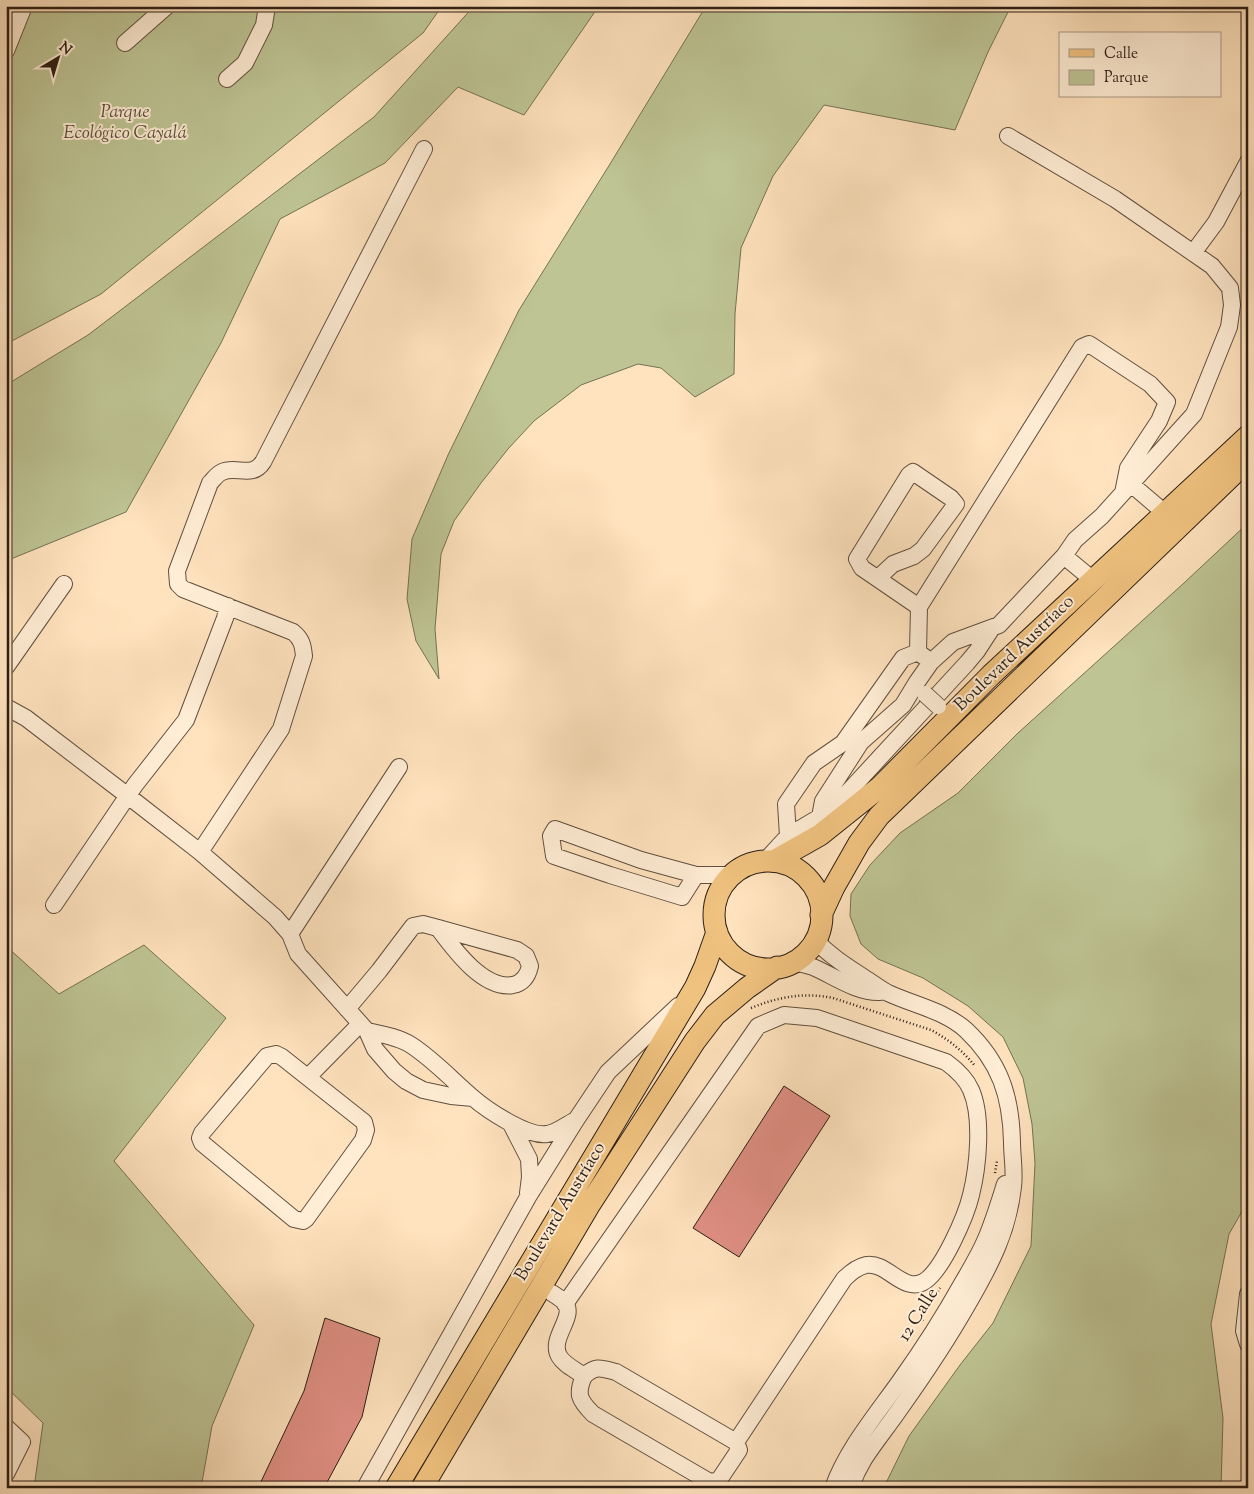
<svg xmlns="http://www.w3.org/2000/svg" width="1254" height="1494" viewBox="0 0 1254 1494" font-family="'Sorts Mill Goudy',serif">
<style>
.green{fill:#bec494;stroke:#757154}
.building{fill:#e08f84;stroke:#2c1e15}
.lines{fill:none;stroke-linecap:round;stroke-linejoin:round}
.minor-casing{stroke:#614f3f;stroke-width:18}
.major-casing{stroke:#2c1e15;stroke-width:23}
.path{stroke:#2c1e15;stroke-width:2.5;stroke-dasharray:1 2.5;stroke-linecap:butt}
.minor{stroke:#ffedd5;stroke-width:16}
.major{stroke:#f0c27f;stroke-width:21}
.minor-bridge-casing{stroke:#614f3f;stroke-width:18;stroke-linecap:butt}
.minor-bridge{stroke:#ffedd5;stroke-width:16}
.labels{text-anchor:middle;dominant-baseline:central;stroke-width:4;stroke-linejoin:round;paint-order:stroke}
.park-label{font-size:18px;font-style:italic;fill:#58503b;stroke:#ffedd5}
.street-label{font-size:18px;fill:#2c1e15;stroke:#ffedd5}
</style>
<rect width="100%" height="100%" fill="#ffe3be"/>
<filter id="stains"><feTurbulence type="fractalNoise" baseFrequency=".004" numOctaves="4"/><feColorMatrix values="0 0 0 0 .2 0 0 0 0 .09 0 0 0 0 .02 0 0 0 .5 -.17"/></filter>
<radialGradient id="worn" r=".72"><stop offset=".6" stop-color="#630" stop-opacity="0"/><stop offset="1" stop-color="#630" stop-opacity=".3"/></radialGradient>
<path class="green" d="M6,6H442L423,33L101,294L6,344Z
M474,6H592L594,13L524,115L458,87L385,163L280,219L221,343L126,512L6,561V385L88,335L374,117Z
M706,6H1011L988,52L955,130L824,105L773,176L741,248L735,314L734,374L695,397L661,368L638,364L581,385L534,421L508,449L481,483L454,521L441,554L435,629L439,679L416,641L407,599L412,539L448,455L519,310L610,164Z
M1248,523V1201L1229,1234L1211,1324L1223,1418L1221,1488H885L886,1483L909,1436L960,1365L993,1323L1031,1246L1035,1163L1032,1124L1023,1078L1003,1037L968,1006L923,978L878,959L861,944L850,916L851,894L870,865L900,833L958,793L1018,733L1184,583Z
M144,945L226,1018L114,1161L254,1325L212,1426L201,1488H34L43,1423L6,1387V946L59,994Z"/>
<path class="building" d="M784,1086L830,1116L739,1257L693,1228Z
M325,1318L380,1338L362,1417L324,1488H258L304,1391Z"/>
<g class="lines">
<defs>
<path id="minor" d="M125,43L167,6
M6,51L24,6
M227,79L245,63L264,25L267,6
M1193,253L1216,222L1248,162
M1131,484L1165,513
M1064,556L1093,580
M878,578L893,564L914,556L923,549L956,504L951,498L913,472L909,475L857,559L862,568L919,607
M931,662L918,652L919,607L1082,347L1089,344L1150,384L1167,402L1159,421L1128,468L1123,493
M6,667L64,584
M6,707L26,718L128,796L200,852L275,917L290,934L298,954L367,1031L375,1049L394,1071L406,1081L423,1090L451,1096L473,1098
M820,817L823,801L861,742L903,705L917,682L931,662L953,642L999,625L1064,556L1075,540L1102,516L1194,414L1229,327L1232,305L1230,288L1212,266L1115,199L1008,136
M788,836L820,817L848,792L967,663L977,651L992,628
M200,852L281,729L304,656C303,646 302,639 293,632L183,589L178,584L177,571L210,483C214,479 217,474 222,472C236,465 252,479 263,462L424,149
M765,861L788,836L786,804L814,763L843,743L903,658L918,652
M696,875L682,897L610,875L554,856L551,836L555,829L641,860L696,875H732
M54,905L135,785L186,720L225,618L228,606
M438,928L517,950L526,956L530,966C528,975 523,983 513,985C483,990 453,948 438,928Z
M290,934L399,767
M815,940C830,956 848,967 866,979C873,983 880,989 888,993C914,1005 945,1011 966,1030C1000,1062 1011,1096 1012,1142C1012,1157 1015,1171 1013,1187C1008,1231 991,1264 969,1302C948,1339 924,1375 899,1410C888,1426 875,1442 864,1459L857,1472L850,1488
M793,962C800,963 807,965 813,967C834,976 857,993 880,992
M347,1009L379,971L413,926L423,924L438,928
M367,1031C381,1034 399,1037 411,1045C434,1060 451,1079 472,1097C487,1110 527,1137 547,1134C556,1133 566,1125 574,1121
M276,1054L282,1057L364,1122L366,1130L363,1140L306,1219L303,1221L294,1219L202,1143L200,1138L202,1133L267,1056Z
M308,1077L360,1024
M511,1124L529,1159L530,1177L528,1193
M552,1293C556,1296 562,1299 565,1303C576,1317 549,1338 559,1356C564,1365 576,1370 584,1376C596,1365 601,1368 616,1372L736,1442L739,1450L719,1480L712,1482L708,1481L593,1414C579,1400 576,1394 584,1376
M1248,1294L1244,1331L1248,1344
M565,1304L758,1026L784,1015L817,1018L946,1062C957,1070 966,1078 971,1090C983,1117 978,1167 971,1195C966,1216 943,1269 925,1281C904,1295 887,1261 866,1265C857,1267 850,1273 844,1279L736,1442
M6,1427L22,1442L6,1474
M365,1488L528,1197L576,1120L608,1072L678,1006
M833,1488C847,1449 876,1415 900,1381C923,1349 944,1316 963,1282C971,1268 979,1255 985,1241C993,1223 999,1203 1005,1184"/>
<path id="major" d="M774,861L820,835L880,787L991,675L1248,436
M714 915a54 54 0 1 1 108 0a54 54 0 1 1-108 0Z
M821,915L834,887L859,843L879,816L1248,460
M396,1488L695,988L705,966L717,932
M422,1488L590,1204L695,1041L715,1015L747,988L777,967"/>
</defs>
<use href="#minor" class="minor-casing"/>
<use href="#major" class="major-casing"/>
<path class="path" d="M751,1008C778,997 804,992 833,998L931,1030C948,1039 963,1051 975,1066
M995,1173L997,1161
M923,1321L921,1318L940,1288"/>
<use href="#minor" class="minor"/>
<use href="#major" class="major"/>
<defs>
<path id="minor-bridge" d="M925,694L938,706"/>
</defs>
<use href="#minor-bridge" class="minor-bridge-casing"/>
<use href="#minor-bridge" class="minor-bridge"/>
</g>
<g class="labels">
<g class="park-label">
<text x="125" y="113">Parque<tspan x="125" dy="21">Ecológico Cayalá</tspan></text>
</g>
<g class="street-label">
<text transform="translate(1015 654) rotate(-44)">Boulevard Austríaco</text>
<text transform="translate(561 1212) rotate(-59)">Boulevard Austríaco</text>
<text transform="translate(919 1315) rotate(-58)">12 Calle</text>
</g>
</g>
<rect width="1254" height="1494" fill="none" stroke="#ffe3be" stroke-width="25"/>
<rect x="8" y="8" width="1239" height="1479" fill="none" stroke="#2c1e15" stroke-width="2.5"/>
<rect x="12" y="12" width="1229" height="1469" fill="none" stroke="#2c1e15"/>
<rect x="1059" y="32" width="162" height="65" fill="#ffedd5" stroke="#ab9a88"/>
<rect x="1069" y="49" width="25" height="8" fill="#f0c27f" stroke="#ab9a88"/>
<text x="1104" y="58" font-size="15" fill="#2c1e15">Calle</text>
<rect x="1069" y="70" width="25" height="15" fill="#bec494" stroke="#ab9a88"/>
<text x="1104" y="82" font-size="15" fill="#2c1e15">Parque</text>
<g transform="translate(58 58) rotate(38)" stroke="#ffedd5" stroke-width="4" paint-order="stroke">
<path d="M0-4L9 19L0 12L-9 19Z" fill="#2c1e15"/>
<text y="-8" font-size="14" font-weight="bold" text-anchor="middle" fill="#2c1e15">N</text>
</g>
<rect width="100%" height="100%" filter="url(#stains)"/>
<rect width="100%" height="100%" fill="url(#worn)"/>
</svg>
